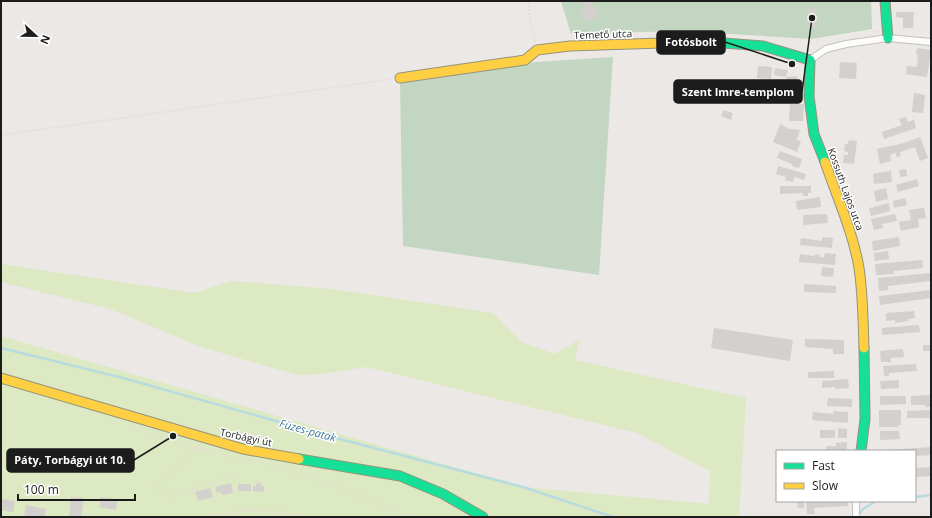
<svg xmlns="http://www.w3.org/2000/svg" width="932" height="518" viewBox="0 0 932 518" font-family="'Open Sans',sans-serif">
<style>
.grass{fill:#dce9c2}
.cemetery{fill:#c3d6c1}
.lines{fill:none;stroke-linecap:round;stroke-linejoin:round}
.stream{stroke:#b7dcdf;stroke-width:2.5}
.building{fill:#d3d0cd}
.street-casing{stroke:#c3c2c1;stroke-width:8}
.fast-casing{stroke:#95937c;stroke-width:11}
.slow-casing{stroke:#95937c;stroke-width:11}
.path{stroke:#ead8d8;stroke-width:1.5;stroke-dasharray:2 2;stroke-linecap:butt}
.street{stroke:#fcfcfb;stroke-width:6}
.fast{stroke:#16e098;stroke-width:9}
.slow{stroke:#ffcf43;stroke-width:9}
.labels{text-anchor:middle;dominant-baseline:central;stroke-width:3;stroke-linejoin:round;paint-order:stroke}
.street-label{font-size:10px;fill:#1c1c1c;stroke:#fff}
.water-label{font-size:11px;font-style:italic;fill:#427b9d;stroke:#fff}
.leader{fill:none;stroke:#1c1c1c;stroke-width:1.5}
.callout-dot{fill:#1c1c1c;stroke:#fff;stroke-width:1.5}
.callout{fill:#1c1c1c;stroke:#1c1c1c;stroke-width:1.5}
.callout-label{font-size:11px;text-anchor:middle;font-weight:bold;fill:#fff}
</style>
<rect width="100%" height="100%" fill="#ebe8e5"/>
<path class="grass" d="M1,264L194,293L231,281L331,289L493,313L521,342L555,354L579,340L575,360L746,398L739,517H1V336L523,487L709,504L710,471L637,433L366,367L323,374L297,375L201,347L110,309L1,282Z"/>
<path class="cemetery" d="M561,1H871L872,29L811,39L681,31L571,34Z
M613,57L599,275L403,246L400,83L536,62Z"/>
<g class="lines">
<path class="stream" d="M1,348L123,378L336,438L523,487L613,517
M915,497L931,495
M857,517L863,509L876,501"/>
</g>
<path class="building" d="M582,1H592L594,8H596L598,16L595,17L596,19L586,21L585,19H582L581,11L584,10Z
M812,9L816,10V13H818V23H816V28H809V23H807V13H808V10Z
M896,12H914L913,28H903V18L896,17Z
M917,48L931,50L927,77L906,74L907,66L917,67L918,55L916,54Z
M840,62L857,63L856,79L839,78Z
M758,66L772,67L771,79L757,78Z
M775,68L788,70L786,77L774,75Z
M797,76V82L787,83L786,77Z
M914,93L925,95L923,113L912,112Z
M790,104H804L803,121H789Z
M724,110L733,113L731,120L721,116Z
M906,117L908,122L914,120L916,128L884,139L882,132L902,125L899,119Z
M780,124L789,129L800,130L797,140L801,141L797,152L773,142Z
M920,137L928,158L920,161L915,147L900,152L901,156L896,157V153L890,155L891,161L880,164L877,149L904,143Z
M849,140L857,141L854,164L843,163L844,155H848V152L844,151L845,144H848Z
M780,151L802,159L799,168L792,166V164L777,158Z
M778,166L806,174L804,180L794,177L793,182L785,180L786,177L776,174Z
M906,169L907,176L900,177L899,170Z
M891,171L892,182L874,184L873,174Z
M917,179L919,186L898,192L896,185Z
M780,186H811V193H808V196H803V193L780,194Z
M886,188L888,199L876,202L874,191Z
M820,197L821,207L797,210L796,201Z
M905,198L907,205L894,208L893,201Z
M889,203L890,211L871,216L869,208Z
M924,208L926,218L918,219L919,227L901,231L899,222L911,220L909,210Z
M827,214L828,223L803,225V215Z
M895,214L897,221L882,224L883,228L874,230L871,219Z
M822,237L833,238L832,248L800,245L801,238L822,241Z
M899,237L900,246L873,251L872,241Z
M888,251L889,259L875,261L874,253Z
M825,253L836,254L835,265L799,262L800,254L815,256V254L820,255V257H824Z
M922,260L923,268L894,271V274L876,275L875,264Z
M822,267L834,268L833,277L821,276Z
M931,273V281L888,286V290L879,291L878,278Z
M804,284L836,286V293L804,292Z
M931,290V298L880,305L879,296Z
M914,311L915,318L908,319V321L895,323V320L886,321V313Z
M919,325L920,332L882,335V328Z
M714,328L793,340L790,361L711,348Z
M805,339L844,340V354H833V349L805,347Z
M923,345H931V351H923Z
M903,349L904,357L891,358V362H881L880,351Z
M916,364L917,371L889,373V376H884L883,366Z
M834,371V378H808V372Z
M848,379L849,388L835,389V387L822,388V381Z
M899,380V388L881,389L880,381Z
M931,395V407H926L925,405H911V396Z
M880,396H906V404L880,405Z
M828,398L852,399V407L827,406Z
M879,410H901V425H898V427H879Z
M931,410V418H907V411Z
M833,411L848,412V423L812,420L813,412L834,414Z
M838,428L847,429V438H838Z
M820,430H835V438H820Z
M880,431H899L900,439L880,440Z
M847,442V451H826V446H836V443Z
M931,447V455L915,456V451H888V450Z
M931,467V476L915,477V468Z
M231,483L233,493L222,495L221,492L217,493L215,487Z
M257,483H261V486H264V492L253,491V486H256Z
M238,484H251V491H238Z
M210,488L213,497L198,501L195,492Z
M71,497L84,498L81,517H69Z
M101,497L118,499L116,510L99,507Z
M1,499L15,501L13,512L1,510Z
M806,501H848V506L814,508L815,514H807Z
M797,502H804V508H798Z
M26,505L46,509L44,517H24Z"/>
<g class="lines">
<defs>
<path id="street" d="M810,60L826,49L846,44L888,38L931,42
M856,517V501"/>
<path id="fast" d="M885,1L888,38
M662,43H724L763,46L810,60L809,96L814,134L825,162
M861,451L865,419L864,348
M299,459L400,476L443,494L483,517"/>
<path id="slow" d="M400,78L525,60L537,50L570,46L662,43
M825,162C837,197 853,232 859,268C863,294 863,322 864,348
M1,378L243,449L299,459"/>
</defs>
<use href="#street" class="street-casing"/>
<use href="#fast" class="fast-casing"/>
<use href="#slow" class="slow-casing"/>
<path class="path" d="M528,1L530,21L536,42
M873,31L880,32
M1,135L129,117L392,79
M129,427L195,449L271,464L322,481L378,503L408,517
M200,444L159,483L157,486L162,494L168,496H175L240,474
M210,517L238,511L282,512L304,517"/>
<use href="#street" class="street"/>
<use href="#fast" class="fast"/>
<use href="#slow" class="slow"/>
</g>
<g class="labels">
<g class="street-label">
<text transform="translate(603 34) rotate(-2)">Temető utca</text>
<text transform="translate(846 189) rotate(70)">Kossuth Lajos utca</text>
<text transform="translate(246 437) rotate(12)">Torbágyi út</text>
</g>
<g class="water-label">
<text transform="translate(308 430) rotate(15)">Füzes-patak</text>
</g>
</g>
<path class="leader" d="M792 64L725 42M812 18L802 92M173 436L134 460"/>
<g class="callout-dot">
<circle cx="792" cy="64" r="4"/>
<circle cx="812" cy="18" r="4"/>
<circle cx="173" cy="436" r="4"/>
</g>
<g class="callout">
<rect x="657" y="31" width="68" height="23" rx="4"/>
<rect x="674" y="80" width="128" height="23" rx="4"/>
<rect x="7" y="449" width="127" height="23" rx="4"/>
</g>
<g class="callout-label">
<text x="691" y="46">Fotósbolt</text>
<text x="738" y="96">Szent Imre-templom</text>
<text x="70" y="464">Páty, Torbágyi út 10.</text>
</g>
<rect width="932" height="518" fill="none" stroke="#1c1c1c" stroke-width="4"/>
<rect x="776" y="450" width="140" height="52" fill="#ffffff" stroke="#a4a4a4"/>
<rect x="784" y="463" width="20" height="6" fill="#16e098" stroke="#a4a4a4"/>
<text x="812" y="470" font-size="12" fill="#1c1c1c">Fast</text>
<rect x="784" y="483" width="20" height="6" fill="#ffcf43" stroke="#a4a4a4"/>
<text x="812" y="490" font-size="12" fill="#1c1c1c">Slow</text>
<g transform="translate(36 36) rotate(112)" stroke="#ffffff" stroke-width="3" paint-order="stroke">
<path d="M0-3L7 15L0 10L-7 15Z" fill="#1c1c1c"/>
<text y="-6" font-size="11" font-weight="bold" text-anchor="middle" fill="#1c1c1c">N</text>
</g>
<path d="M18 494v6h117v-6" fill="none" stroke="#1c1c1c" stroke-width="2"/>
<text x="24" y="494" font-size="12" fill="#1c1c1c" stroke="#ffffff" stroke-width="3" paint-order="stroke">100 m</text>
</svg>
